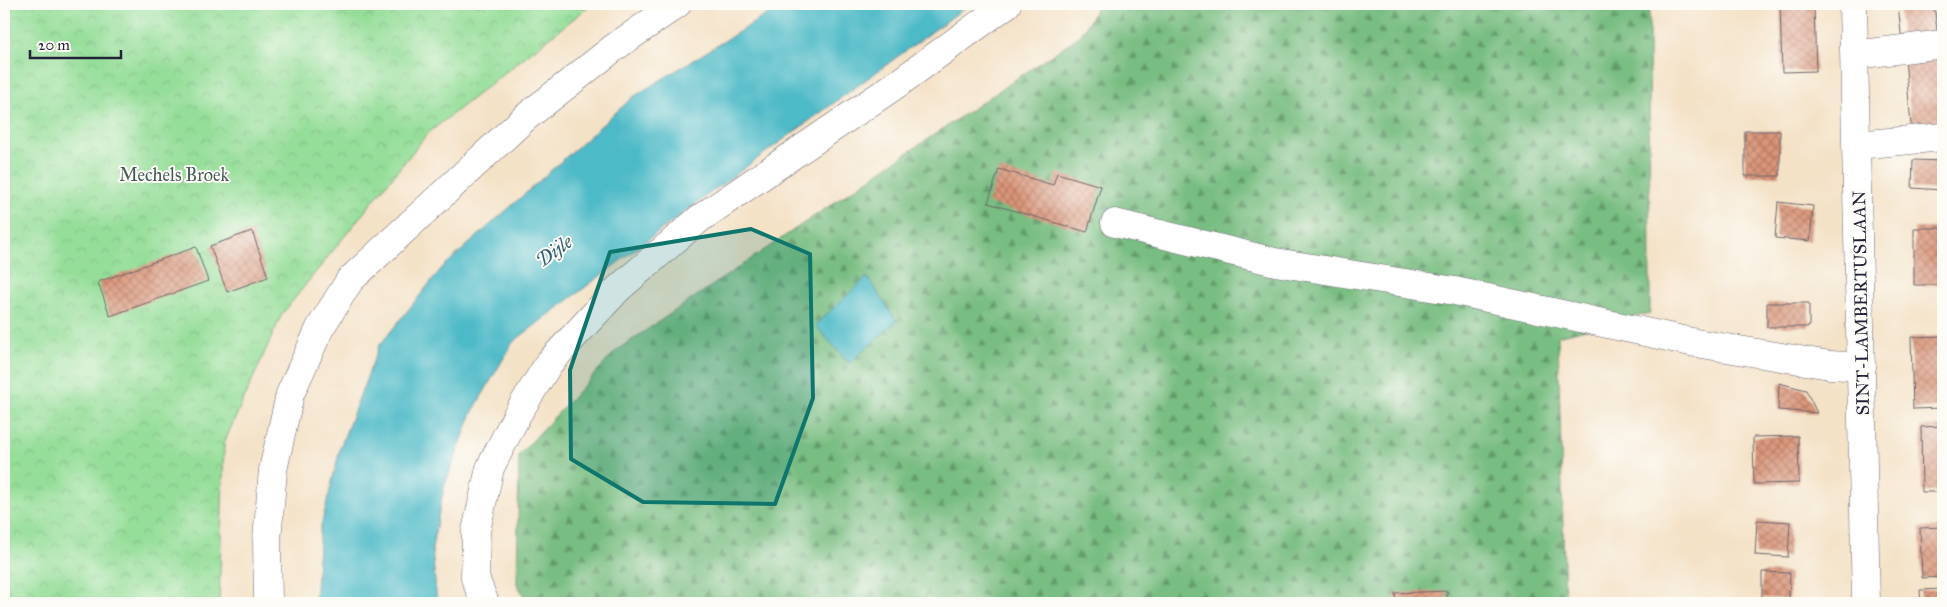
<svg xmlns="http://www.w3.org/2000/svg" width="1947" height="607" viewBox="0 0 1947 607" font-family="'IM FELL Great Primer',serif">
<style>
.forest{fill:url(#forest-firs);stroke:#4d705e}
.park{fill:url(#park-crowns);stroke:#5c806a}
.water{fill:#4dbac7;stroke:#386e81}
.building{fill:url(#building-cross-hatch)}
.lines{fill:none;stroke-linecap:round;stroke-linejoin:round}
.minor-casing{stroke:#6c656c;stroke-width:29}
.minor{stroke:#fff;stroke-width:28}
.marked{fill:#0f766e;fill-opacity:0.2;stroke:#0f766e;stroke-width:4;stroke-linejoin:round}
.labels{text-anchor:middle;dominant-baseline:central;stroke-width:4;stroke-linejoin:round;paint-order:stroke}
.park-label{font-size:18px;fill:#445a57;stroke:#fdfcf7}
.street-label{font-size:18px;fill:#22223b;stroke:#fdfcf7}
.water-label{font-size:19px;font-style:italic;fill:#335f73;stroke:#fdfcf7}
</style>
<defs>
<pattern id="forest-firs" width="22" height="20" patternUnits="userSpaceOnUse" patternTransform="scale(1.25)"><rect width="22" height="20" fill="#78bd81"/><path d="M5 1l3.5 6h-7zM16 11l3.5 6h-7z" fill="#62996b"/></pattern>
<pattern id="park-crowns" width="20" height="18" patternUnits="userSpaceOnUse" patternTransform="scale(1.25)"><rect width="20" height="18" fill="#95de99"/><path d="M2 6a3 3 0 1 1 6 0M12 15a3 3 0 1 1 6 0" fill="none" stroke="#80be85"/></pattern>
<pattern id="building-cross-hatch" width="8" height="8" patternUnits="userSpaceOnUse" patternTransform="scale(1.25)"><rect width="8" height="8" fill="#db9579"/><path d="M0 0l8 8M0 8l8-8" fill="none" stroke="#b17964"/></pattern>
</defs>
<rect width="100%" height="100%" fill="#fdfcf7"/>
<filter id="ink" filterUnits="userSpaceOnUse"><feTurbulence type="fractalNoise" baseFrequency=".02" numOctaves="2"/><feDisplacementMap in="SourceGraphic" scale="10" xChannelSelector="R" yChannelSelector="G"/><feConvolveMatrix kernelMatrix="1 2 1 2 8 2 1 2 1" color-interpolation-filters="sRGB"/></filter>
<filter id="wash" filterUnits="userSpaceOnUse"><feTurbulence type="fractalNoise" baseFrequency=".0096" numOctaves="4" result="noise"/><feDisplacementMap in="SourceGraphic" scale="20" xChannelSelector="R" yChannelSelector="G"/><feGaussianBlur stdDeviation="1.12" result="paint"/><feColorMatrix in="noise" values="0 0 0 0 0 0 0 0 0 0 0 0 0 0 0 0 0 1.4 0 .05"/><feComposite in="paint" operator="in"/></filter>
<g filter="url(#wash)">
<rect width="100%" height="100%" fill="#f4e2c7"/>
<path class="forest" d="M1099,4H1649L1650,313L1558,336L1565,603H528L517,584L519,455L617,350L1081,35Z"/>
<path class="park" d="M4,4H592L427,134L282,314L224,443L219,603H4Z"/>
<path class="water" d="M784,4H970L706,196L513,342L472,413L444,487L432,548L437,603H315L320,530L341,445L379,346L442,268L633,97Z
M867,277L897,321L849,363L815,325Z"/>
<g id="blocks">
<path class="building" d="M1780,4H1814L1816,71L1782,72Z
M1898,4H1934L1938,39L1902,43Z
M1943,55V133L1912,136L1905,59Z
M1745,131H1780V176H1745Z
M1913,160L1943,161V190L1912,188Z
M999,169L1053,185L1057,173L1101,186L1087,232L988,203Z
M1778,202L1813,206L1810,241L1775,238Z
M1914,228H1943V285H1914Z
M252,231L268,277L227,292L210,246Z
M196,247L208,281L110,316L98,282Z
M1767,303H1809V327H1767Z
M1943,336V408L1913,409L1911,337Z
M1779,383L1806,390L1817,413L1778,410Z
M1943,426V492H1922L1921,427Z
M1798,436L1799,483L1754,484L1753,437Z
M1757,520L1790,522L1788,557L1755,555Z
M1943,527V577L1922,578L1920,528Z
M1762,572L1790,573L1789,599L1762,598Z
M1943,589V603H1921L1920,590Z
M1447,591V603H1396L1395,593Z"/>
</g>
</g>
<g filter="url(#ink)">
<use href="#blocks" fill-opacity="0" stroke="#6c656c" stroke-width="1"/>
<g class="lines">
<defs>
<path id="minor" d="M1853,4L1866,603
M1855,55L1943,44
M1857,145L1943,137
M1115,223L1275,262L1455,291L1696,343L1830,365L1862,367
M268,603L267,540L273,470L290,394L320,328L350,280L526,117L615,47L677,4
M485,603L475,578L476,531L490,468L518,413L549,363L618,289L699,219L900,82L1007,4"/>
</defs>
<use href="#minor" class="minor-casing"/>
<use href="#minor" class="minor"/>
</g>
</g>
<path class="marked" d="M751,229L810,254L813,398L775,504L643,502L571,459L570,370L610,252Z"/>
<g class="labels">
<g class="park-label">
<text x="174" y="175">Mechels Broek</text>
</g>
<g class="street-label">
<text transform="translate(1861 303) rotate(-91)">SINT-LAMBERTUSLAAN</text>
</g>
<g class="water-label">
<text transform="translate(554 251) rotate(-36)">Dijle</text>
</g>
</g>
<rect width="1947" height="607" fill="none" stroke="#fdfcf7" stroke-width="20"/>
<path d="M30 50v8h91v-8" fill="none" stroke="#22223b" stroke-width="2.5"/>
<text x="38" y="50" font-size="15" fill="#22223b" stroke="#fdfcf7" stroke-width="4" paint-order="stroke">20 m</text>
</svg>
